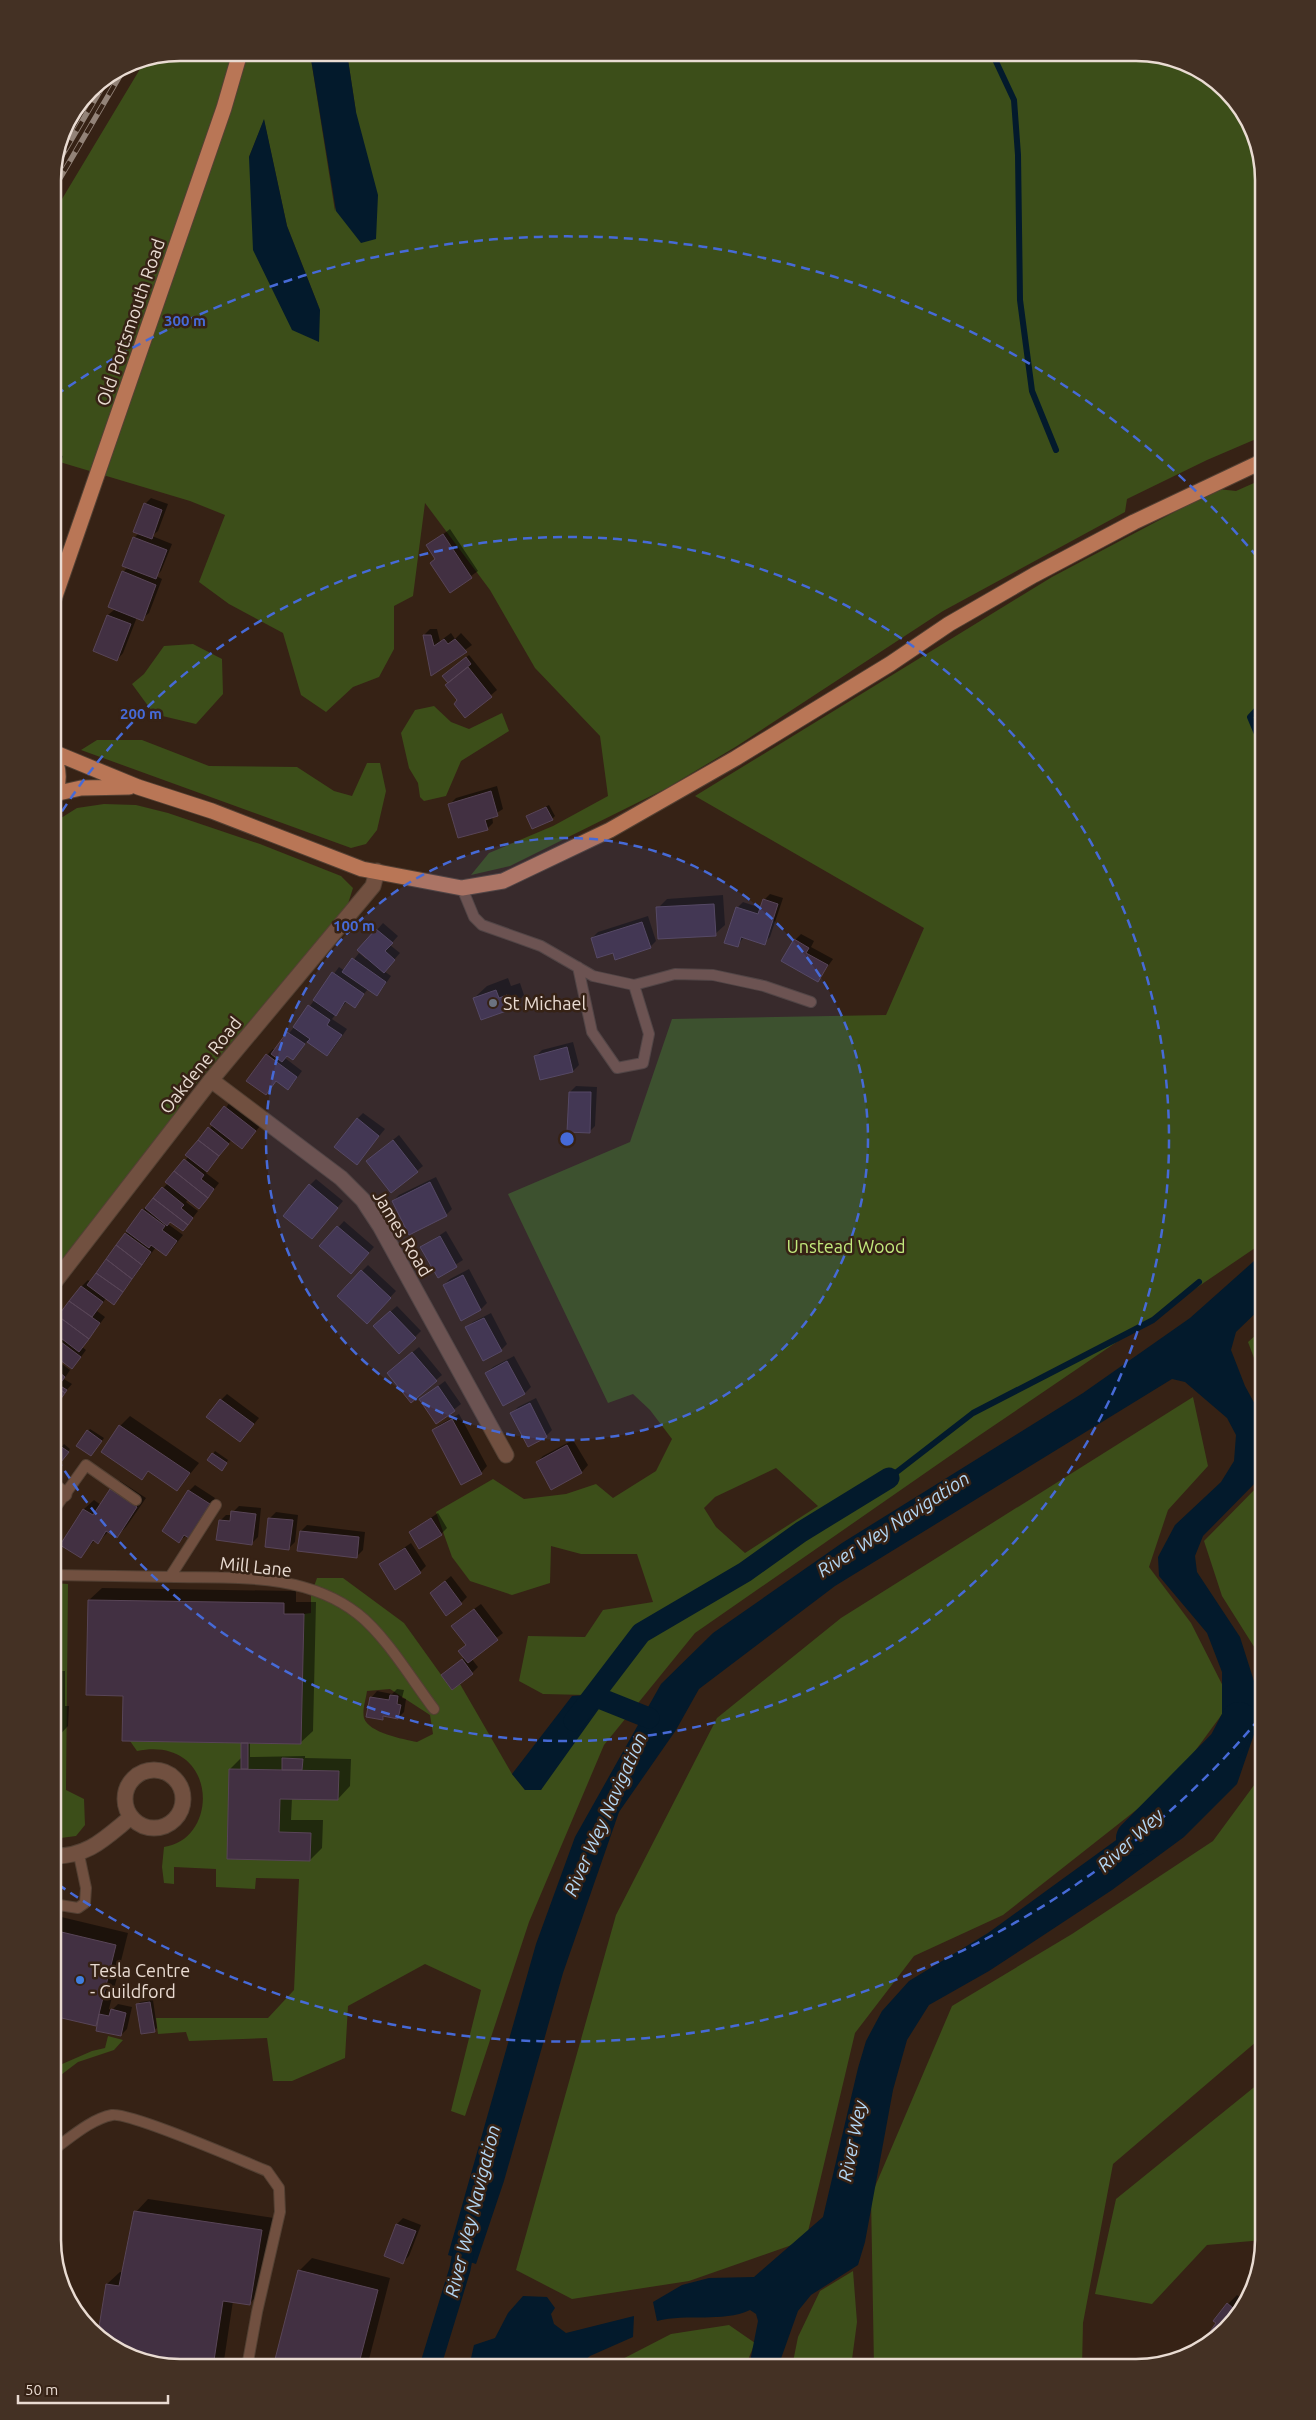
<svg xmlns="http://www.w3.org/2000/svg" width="1316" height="2420" viewBox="0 0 1316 2420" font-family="Ubuntu,sans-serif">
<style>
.green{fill:#3c4e19;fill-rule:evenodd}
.water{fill:#031a2c}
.shadow{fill:#0007}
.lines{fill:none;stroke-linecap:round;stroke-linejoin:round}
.stream{stroke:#031a2c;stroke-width:6}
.canal{stroke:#031a2c;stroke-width:21}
.river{stroke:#031a2c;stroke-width:36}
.building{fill:#423042;stroke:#584557}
.lane-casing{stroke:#534033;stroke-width:12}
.street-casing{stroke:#534033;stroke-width:17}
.primary-casing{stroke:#534033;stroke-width:17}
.lane{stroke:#715040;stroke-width:10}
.street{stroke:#715040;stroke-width:15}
.primary{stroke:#b97656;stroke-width:15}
.rail-casing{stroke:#938378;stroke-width:5.5}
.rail{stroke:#362215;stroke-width:4;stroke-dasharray:11;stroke-linecap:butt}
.ring{fill:none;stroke:#466ad7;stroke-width:2.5;stroke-dasharray:9 6}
.worship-dot{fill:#6b7280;stroke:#362215;stroke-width:2}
.shop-dot{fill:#3f7fe0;stroke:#362215;stroke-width:2}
.labels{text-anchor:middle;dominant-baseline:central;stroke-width:5;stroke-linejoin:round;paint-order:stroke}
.street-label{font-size:18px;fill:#e9dbd2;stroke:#362215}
.poi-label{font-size:18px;fill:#e9dbd2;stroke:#362215;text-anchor:start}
.park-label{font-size:18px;fill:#c2e97c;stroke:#362215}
.water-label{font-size:19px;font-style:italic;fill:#b3d7f5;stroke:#362215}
.rim{fill:none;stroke:#e9dbd2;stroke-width:2.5}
.centre{fill:#466ad7;stroke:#362215;stroke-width:2.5}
.ring-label{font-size:15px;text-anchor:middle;font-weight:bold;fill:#466ad7;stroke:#362215;stroke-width:5;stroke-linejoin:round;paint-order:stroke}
</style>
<rect width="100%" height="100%" fill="#362215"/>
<path class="green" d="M181,53H310L335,211L356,112L347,53H1144L1213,79L1254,131L1263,181V436L1207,460L1127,499L1125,512L943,611L737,746L667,788L510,866L471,875L489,853L553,826L608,796L600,736L535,668L490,590L425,503L413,596L394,606V649L379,677L353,687L326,712L301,695L283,633L229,604L199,582L225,515L190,501L53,460V214L146,59ZM264,120L287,226L320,310L249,157Z
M1263,479V1239L1255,1248L977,1437L695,1633L604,1745L529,1922L465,2116L451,2111L481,1990L425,1964L348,2006L345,2058L292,2081H273L267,2038L189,2041L186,2032L158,2034L156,2018H268L294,1990L299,1879L256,1878L255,1889L216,1887V1869L174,1867V1884L164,1883L162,1867L164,1847C221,1839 218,1735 137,1751L130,1741L301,1744L304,1614L311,1613V1595L317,1578H343L404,1623L452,1690L460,1684L512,1774L525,1790H541L586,1695L543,1694L519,1681L528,1636L585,1637L603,1610L653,1602L637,1554H581L551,1546L550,1583L512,1595L470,1581L452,1557L436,1512L493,1479L524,1499L566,1494L596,1484L613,1498L656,1471L672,1439L650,1410L633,1394L608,1403L508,1194L630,1142L672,1019L886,1015L924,928L695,796L1052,577L1218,489L1236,491ZM776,1468L818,1506L745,1553L716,1527L704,1508L715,1497ZM390,1689L430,1715L433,1734L417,1742C403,1739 369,1733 364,1718C362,1710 366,1699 367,1691Z
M193,644L222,659L223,694L196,724L154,714L132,684L144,674L164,646Z
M434,706L451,722L469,729L502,713L509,731L461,761L446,796L424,801L420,797L418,783L409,768L401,733L415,710Z
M97,740H142L209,766L297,767L334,791L352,796L367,763H380L386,791L377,830L366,844L351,848L81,750Z
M104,804L136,805L168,813L260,844L341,876L353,888L347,907L184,1098L168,1126L53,1275V823L77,808Z
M1263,1329V1382L1248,1342Z
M1193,1397L1208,1466L1168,1510L1149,1567L1191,1623L1231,1702L1173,1781L1003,1915L914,1956L855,2033L806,2240L689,2281L572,2299L516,2270L616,1915L717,1718L841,1618Z
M1263,1481V1661L1222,1596L1204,1541Z
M53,1583L68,1584L66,1790L84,1799L85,1825L76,1836L53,1839Z
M1263,1773V2036L1113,2164L1083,2323L1082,2367H874L871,2196L952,2006L1072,1934L1213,1841Z
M108,2036L123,2040L114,2050L78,2062L53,2081V2068L92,2051L105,2048Z
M1263,2080V2240L1207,2245L1152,2304L1095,2294L1116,2199Z
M853,2271L857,2322L851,2367H792L798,2337L820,2291Z
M729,2325L755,2343L745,2367H607L671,2334Z"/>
<path class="water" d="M310,53H347L356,112L378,195L376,239L361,243L336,211Z
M264,119L287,226L320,310L319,342L292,330L253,250L249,157Z
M1263,1253V1306L1236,1332L1231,1350L1245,1386L1263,1419V1475L1203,1536L1195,1556L1197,1572L1240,1637L1259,1697L1261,1714L1237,1784L1184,1837L1112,1890L989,1971L929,2005L907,2040L893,2090L865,2242L858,2265L811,2295L798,2311L778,2367H749L758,2321L756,2314L750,2310C722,2323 687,2313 657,2321L653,2302L682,2285L709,2278L754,2277L823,2217L858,2068L866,2041L882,2011L909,1981L988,1933L1141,1822L1194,1788L1205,1777L1222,1733V1672L1207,1633L1159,1576L1158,1557L1175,1525L1221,1482L1234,1461L1236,1435L1227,1418L1185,1382L1172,1379L835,1586L699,1689L676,1730L619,1812L563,1973L504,2181L476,2264L448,2255L536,1944L575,1837L661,1684L713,1633L842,1543L1083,1393L1190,1318Z
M586,1695L601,1706L541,1790H525L512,1774L572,1696Z
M523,2296L547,2297L555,2308L551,2314L554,2324L566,2333L634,2316L633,2337L590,2356L576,2367H469L474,2345L495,2338L508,2313Z
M429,2352L442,2355L443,2367H412L414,2358H425Z"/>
<path class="shadow" d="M53,453L63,456L53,489Z
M151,498L168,504L158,531L152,536L172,544L161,571L156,576L162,579L149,613L142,619L137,617L123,653L117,660L108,615L115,609L123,572L128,567L134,538L139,533L145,504Z
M450,529L478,571L450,591L436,558L428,546Z
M430,629H437L440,641L451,633L455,639L461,633L472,645L432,674L424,635Z
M469,655L497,690L466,716L446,673Z
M497,786L503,809L492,816L493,823L487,829L450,804L456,798Z
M549,805L555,816L552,819L527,816Z
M770,894L783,898L770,937L764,943L744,937L737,946V908L743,902L761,908L764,900Z
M723,895L725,925L715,934L658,908L667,899Z
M648,916L656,941L650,947L614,952L592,938L598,932Z
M383,923L398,936L390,945L400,953L384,971L391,976L382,989L376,995L368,989L354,1006L347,1001L332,1019L347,1029L333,1049L327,1055L307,1041L293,1058L288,1055L285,1058L302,1071L294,1082L288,1088L277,1080L266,1093L267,1055L273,1049L275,1050L295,1026L339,967L345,971L359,953L366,959L368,957L359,950Z
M801,934L814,941L811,947L833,959L818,980L795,940Z
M508,978L511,986L520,983L524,995L512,1008L474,998L487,986Z
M573,1042L579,1065L573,1071L536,1056L542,1050Z
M576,1086L597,1087L595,1126L589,1132L570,1092Z
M231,1101L261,1125L248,1141L232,1139L206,1173L219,1183L205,1201L188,1199L186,1202L198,1211L188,1224L171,1221L168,1224L183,1235L172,1249L166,1255L156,1247L119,1297L106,1298L97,1311L105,1317L82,1347L86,1350L78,1361L72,1367L60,1358L58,1361L70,1370L64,1379L72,1384L57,1401L53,1398V1326L82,1286L88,1280L90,1282L143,1210L168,1183Z
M363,1113L385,1129L357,1163V1119Z
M399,1135L423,1166L417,1171L367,1161Z
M436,1177L452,1209L446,1215L393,1201L399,1195Z
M316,1179L343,1201L312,1238L310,1185Z
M344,1221L374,1247L357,1266L321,1246Z
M446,1231L463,1260L438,1276L422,1247Z
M368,1265L396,1291L373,1316L362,1271Z
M469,1269L487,1303L481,1309L444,1285L450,1279Z
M397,1306L421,1331L400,1352L381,1320Z
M491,1313L507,1344L501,1350L467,1328L473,1322Z
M419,1347L442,1375L436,1380L394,1367Z
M514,1356L531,1387L525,1393L504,1404L487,1373L493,1367Z
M445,1381L461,1404L437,1423L421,1399Z
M227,1394L259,1418L240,1441L221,1400Z
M536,1398L552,1430L546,1436L512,1413L518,1407Z
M459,1414L487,1466L481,1473L433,1431L439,1425Z
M130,1416L199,1463L177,1490L150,1470L141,1479L102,1452L120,1426Z
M90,1429L104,1438L93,1452L88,1431Z
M573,1440L588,1465L582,1472L552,1488L537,1462L543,1456Z
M64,1444L70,1449L57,1466L53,1463V1458Z
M215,1451L228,1460L224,1466L213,1454Z
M120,1481L146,1498L126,1527L117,1536L109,1531L98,1542L95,1540L80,1556L61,1544L84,1509L94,1500L101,1505Z
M195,1485L215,1498L194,1530L179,1541L189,1491Z
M239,1506L261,1508L258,1537L252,1543L220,1521L226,1515H232L233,1512Z
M276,1512L298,1515L295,1542L289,1548L270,1518Z
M438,1513L447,1528L441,1534L410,1532Z
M307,1525L365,1532L363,1550L357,1556L301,1531Z
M411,1543L426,1566L420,1572L380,1564Z
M451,1576L467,1597L461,1603L431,1593Z
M102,1588L296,1591V1602H316L313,1731L300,1743L250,1742V1757L305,1756V1758L351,1759L350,1786L338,1799L292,1798L291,1820H323L322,1848L310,1860L228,1858L230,1769L242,1757L243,1742L124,1695L89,1600Z
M481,1604L503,1633L471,1658L478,1667L472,1673L443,1675L465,1657L460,1651L467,1644L459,1620Z
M60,1664V1671H65V1706H69L68,1726L53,1742V1665Z
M397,1689L404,1690L402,1698L406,1699L404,1712L398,1718L386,1715L382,1719L371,1698L377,1691L392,1694Z
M53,1915L128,1933L109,2009L112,2010L118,2004L132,2007L127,2029L121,2035L99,2022L96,2025L53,2015Z
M153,2000L157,2028L154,2030L138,2004L140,2002Z
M148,2199L274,2218L262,2291L249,2304L233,2301L223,2367H173L109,2346L107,2284L120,2272H123L136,2212Z
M403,2218L421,2225L409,2256L403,2262L397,2224Z
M312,2258L390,2278L367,2367H274L299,2271Z
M1237,2295L1245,2301L1242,2311L1206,2340L1228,2304Z
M1099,2360L1134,2361V2367H1092Z"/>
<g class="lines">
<path class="stream" d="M992,53L1014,100L1018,155L1020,300L1032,391L1056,450
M1263,748L1250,717L1263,703
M889,1478L973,1413L1153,1320L1199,1282"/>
<path class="canal" d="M594,1696L649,1718
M574,1721L641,1633L745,1572L801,1532L889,1478
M430,2367L460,2269L467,2231"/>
<path class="river" d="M1134,1838L1226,1745L1239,1720"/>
</g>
<path class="building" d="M144,503L162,510L152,539L133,532Z
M443,534L472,578L450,593L430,563L435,559L426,545Z
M133,537L167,550L156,579L122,566Z
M122,571L156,585L143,621L108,607Z
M107,615L131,624L117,661L93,651Z
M423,635H431L434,646L444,639L448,644L455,639L467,652L431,676Z
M466,657L471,664L448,683L442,676Z
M468,667L492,697L465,718L454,704L457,700L445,685Z
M491,791L498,816L485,820L488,830L458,838L448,804Z
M546,807L553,820L532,829L526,816Z
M763,899L778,904L765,945L741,937L738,947L724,943L736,907L758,914Z
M714,904L716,936L658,939L656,907Z
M642,922L651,948L615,960L613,953L597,958L591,938Z
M376,929L393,943L385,951L395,960L384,973L357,950Z
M794,939L809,948L806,953L828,965L818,982L781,961Z
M352,958L386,982L377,996L342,972Z
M332,972L364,994L355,1008L345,1001L336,1016L313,1000Z
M496,990L499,998L507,995L512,1009L481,1020L473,998Z
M308,1005L330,1020L327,1025L342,1035L327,1056L307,1042L310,1039L293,1027Z
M287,1032L305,1044L293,1060L287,1056L282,1062L271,1054Z
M567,1047L573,1072L540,1080L534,1056Z
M266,1054L297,1077L288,1090L276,1081L266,1095L246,1081Z
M569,1092H591L590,1133L567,1132Z
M224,1106L256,1131L242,1149L210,1124Z
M357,1118L379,1136L357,1165L334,1147Z
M208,1127L229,1144L219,1156L198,1140Z
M198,1140L219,1156L207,1172L185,1155Z
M393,1140L418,1172L391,1193L366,1161Z
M184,1159L204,1175L201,1179L214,1189L208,1198L174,1171Z
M174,1171L208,1198L199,1209L165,1182Z
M430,1182L447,1216L409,1235L392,1201Z
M309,1184L338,1208L312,1239L283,1216Z
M162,1187L184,1205L181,1208L193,1218L188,1225L153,1198Z
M153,1198L188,1225L183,1231L170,1222L167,1226L145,1208Z
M142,1209L165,1226L162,1230L177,1241L166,1256L151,1245L149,1248L126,1231Z
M337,1226L369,1253L351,1274L319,1246Z
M125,1233L151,1252L142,1265L116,1245Z
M440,1236L457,1267L438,1278L420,1247Z
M116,1245L142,1265L132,1279L106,1259Z
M106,1259L132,1279L123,1292L96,1273Z
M361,1270L391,1298L367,1324L337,1296Z
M96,1273L123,1292L114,1305L87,1285Z
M463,1275L481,1310L461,1321L443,1285Z
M81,1286L103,1302L92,1317L69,1301Z
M69,1301L100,1323L89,1339L58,1316Z
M390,1311L416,1338L399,1354L373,1326Z
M58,1316L89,1339L79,1352L53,1332V1324Z
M484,1318L502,1351L483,1361L465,1327Z
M53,1336L81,1357L72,1369L60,1360L57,1363L53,1360Z
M412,1352L437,1381L411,1403L387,1373Z
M507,1361L525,1394L503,1406L485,1373Z
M53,1367L65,1377L59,1385L67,1390L65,1393L53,1384Z
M53,1384L65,1393L58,1403L53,1399Z
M438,1386L455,1411L436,1424L419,1399Z
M220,1399L254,1424L240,1442L206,1417Z
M530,1403L547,1437L528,1447L510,1413Z
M452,1419L482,1474L461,1485L432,1430Z
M119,1425L190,1473L177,1491L148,1471L142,1480L101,1452Z
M87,1430L102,1441L91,1456L76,1446Z
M567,1445L582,1473L551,1490L536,1462Z
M60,1446L69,1452L57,1467L53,1464V1456Z
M212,1453L227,1463L222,1471L207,1460Z
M110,1489L137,1507L117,1538L106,1531L98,1544L93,1540L81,1558L60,1545L83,1509L93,1515Z
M188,1490L210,1504L189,1538L184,1535L179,1543L162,1531Z
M231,1511L256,1514L252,1545L216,1540L219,1520L230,1521Z
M268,1518L293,1520L289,1550L265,1547Z
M431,1518L442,1535L419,1549L409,1532Z
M300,1531L359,1537L357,1558L297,1551Z
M405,1548L421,1573L395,1590L379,1564Z
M445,1581L462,1604L446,1616L430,1593Z
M88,1600L284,1603V1614H304L301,1744L122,1741L123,1696L86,1695Z
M474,1609L498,1640L468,1663L458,1651L466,1645L451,1626Z
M462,1659L473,1674L452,1690L441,1675Z
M53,1683V1718H57L56,1739H53Z
M390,1695L398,1696L397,1704L401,1705L398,1719L383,1716V1720L366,1717L370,1697L389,1700Z
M241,1743H248V1769H241Z
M282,1758L303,1759L302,1770H282Z
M229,1769L339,1771L338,1800L280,1799L279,1832L311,1833L310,1861L227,1859Z
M53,1930L116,1945L96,2026L53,2016Z
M150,2002L155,2032L141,2034L136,2004Z
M111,2009L126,2013L121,2036L96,2031L99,2014L109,2016Z
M134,2211L262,2230L250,2305L223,2301L213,2367H173L109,2346L98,2333L106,2284L119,2286Z
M396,2224L416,2231L403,2264L384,2256Z
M298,2270L378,2290L358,2367H273Z
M1227,2303L1239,2313L1202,2343L1216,2323L1213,2321Z"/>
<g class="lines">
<defs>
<path id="lane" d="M462,888L474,917L482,925L541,946L593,976L634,985L675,974L713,975L764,986L811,1002
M578,967L592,1032L617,1068L643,1063L649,1034L634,985
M53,1511L86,1465L136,1500
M53,1575C93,1576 134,1576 175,1577C236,1578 306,1573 358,1614C386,1636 412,1680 434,1709
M170,1577L216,1505
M53,1904L78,1908L85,1903L86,1888L79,1855
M53,2150C70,2138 91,2119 112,2115C130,2112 242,2161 267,2171L279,2188L280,2212L257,2312L247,2367"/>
<path id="street" d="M211,1080L341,1178L363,1200L380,1226L506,1455
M53,1284L211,1080L373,886L377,871
M53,1486L64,1494
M125 1799a29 29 0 1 1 58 0a29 29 0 1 1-58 0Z
M53,1856C88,1857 105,1838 131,1817"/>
<path id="primary" d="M53,602L224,108L240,53
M53,752L138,787L212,811L362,869L462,888L503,881L610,830L736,758L890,664L949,624L1034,575L1134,522L1263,461
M54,794L81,788L129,787
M53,795C61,782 59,768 53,754"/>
</defs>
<use href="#lane" class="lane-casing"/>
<use href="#street" class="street-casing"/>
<use href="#primary" class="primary-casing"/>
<use href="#lane" class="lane"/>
<use href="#street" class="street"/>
<use href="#primary" class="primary"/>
<defs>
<path id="rail" d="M54,169L107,79
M53,190L125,67"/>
</defs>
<use href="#rail" class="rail-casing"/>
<use href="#rail" class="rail"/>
</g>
<circle cx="567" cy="1139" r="301" fill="#466ad7" fill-opacity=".12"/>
<g class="ring">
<circle cx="567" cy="1139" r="301"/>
<path d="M54 824A602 602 0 1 1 54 1454"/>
<path d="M1259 1719A903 903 0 0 1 56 1883M56 395A903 903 0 0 1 1259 559"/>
</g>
<circle class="worship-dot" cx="493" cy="1003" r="5"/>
<circle class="shop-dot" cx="80" cy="1980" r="5"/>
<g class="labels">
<g class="street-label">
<text transform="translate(130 322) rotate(-71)">Old Portsmouth Road</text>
<text transform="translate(200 1065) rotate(-51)">Oakdene Road</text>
<text transform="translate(403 1233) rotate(59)">James Road</text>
<text transform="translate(256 1566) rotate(6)">Mill Lane</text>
</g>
<g class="poi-label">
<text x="503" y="1003">St Michael</text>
<text x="90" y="1970">Tesla Centre<tspan x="90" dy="21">- Guildford</tspan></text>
</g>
<g class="park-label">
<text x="846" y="1246">Unstead Wood</text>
</g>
<g class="water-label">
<text transform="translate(893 1524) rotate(-33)">River Wey Navigation</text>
<text transform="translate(605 1814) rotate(-66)">River Wey Navigation</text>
<text transform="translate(1130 1840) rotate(-43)">River Wey</text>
<text transform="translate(852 2141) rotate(-79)">River Wey</text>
<text transform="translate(472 2211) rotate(-76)">River Wey Navigation</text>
</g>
</g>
<path d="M0 0H1316V2420H0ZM180 61H1136A119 119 0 0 1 1255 180V2240A119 119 0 0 1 1136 2359H180A119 119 0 0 1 61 2240V180A119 119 0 0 1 180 61Z" fill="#443124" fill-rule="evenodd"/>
<path class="rim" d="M180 61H1136A119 119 0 0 1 1255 180V2240A119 119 0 0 1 1136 2359H180A119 119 0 0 1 61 2240V180A119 119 0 0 1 180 61Z"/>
<circle cx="567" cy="1139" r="8" class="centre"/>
<g class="ring-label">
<text x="185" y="326">300 m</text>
<text x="141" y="719">200 m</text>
<text x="354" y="931">100 m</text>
</g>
<path d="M18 2395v8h150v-8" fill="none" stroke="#e9dbd2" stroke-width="2.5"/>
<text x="25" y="2395" font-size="15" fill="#e9dbd2" stroke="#362215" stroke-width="4" paint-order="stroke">50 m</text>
</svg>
